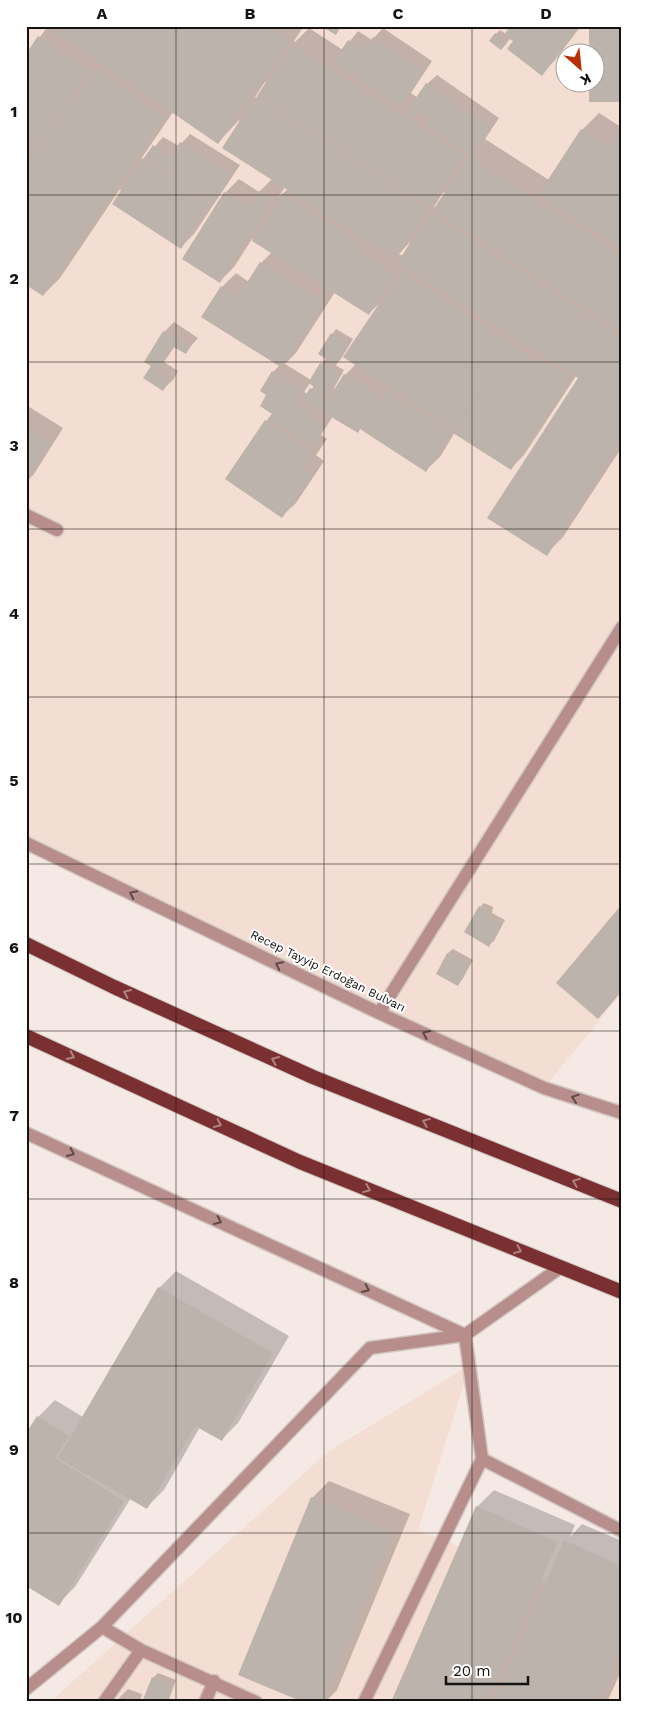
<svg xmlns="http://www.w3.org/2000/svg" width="648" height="1728" viewBox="0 0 648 1728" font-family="'Work Sans',sans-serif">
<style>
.industrial{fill:#f4ddd2;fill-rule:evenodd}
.shadow{fill:#0003;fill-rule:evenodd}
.building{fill:#bcb4ac}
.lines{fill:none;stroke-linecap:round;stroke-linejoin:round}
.minor-casing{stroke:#d1c7c3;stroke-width:15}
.trunk-casing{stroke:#d1c7c3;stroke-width:16}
.minor{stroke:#b78e8b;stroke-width:12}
.trunk{stroke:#7a3030;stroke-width:14}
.oneway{stroke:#5e4a47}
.oneway2{stroke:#af8383}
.grid{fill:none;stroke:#161210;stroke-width:1;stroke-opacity:0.55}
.labels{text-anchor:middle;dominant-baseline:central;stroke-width:4;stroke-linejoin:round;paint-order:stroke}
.street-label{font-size:12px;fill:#161210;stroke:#fff}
.neatline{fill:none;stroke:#161210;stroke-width:2}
.grid-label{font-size:16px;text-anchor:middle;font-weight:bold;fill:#161210}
</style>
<rect width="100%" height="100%" fill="#f5e9e5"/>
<path class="industrial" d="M26,26H622V993L544,1088L26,843ZM566,52H596V82H566Z
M470,1365L418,1530L622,1611V1702H50L329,1451Z"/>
<path class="shadow" d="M48,26H304L294,41L295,42L309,28L343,50L358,31L372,40L383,28L432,61L411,93L418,98L427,84L437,75L499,118L485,139L549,180L582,130L599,113L621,127L622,126V447L563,537L546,554L580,378L576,376L524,455L511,468L455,432L440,457L426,470L361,428L358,431L333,416L321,435L327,439L316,455L324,461L296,503L282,516L226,479L266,421L273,413L268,395L273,372L280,365L203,317L222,287L236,273L249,282L261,263L272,252L252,239L234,267L220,281L225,193L239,179L259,192L272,179L239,120L218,143L173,112L141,159L142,160L150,152L163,137L179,146L190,134L240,165L194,234L181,247L120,189L60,278L43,295L26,283V56ZM265,82L267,83L256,98L255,97ZM285,187L288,189L280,196H279ZM447,190L436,208L434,207L442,194ZM411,241L403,256L399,254ZM335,292L369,313L380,303L356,364L345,375L336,389L334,388L344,370L335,365L341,359L353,339L336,329L319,353L327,358L321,364L311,380L285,364L296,353ZM310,383L314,386L308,394L304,392Z
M512,26H581L555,60L542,74L511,38L501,49L496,34L500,30L506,34Z
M594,26H622V101L596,82V52H591V30Z
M174,322L198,338L185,353L175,346L164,362L178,371L173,380L163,389L152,366L145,362L164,332Z
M26,405L63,428L34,474L26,482Z
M484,903L493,907L492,913L505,920L494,941L489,945L480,907Z
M453,949L473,960L462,980L457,985L437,974L448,953Z
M176,1271L289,1336L238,1423L221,1440L200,1427L164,1490L147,1507L131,1498L75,1587L58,1604L38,1417L55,1400L83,1417L159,1288Z
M329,1481L410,1514L337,1690L325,1702H306L312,1498Z
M494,1490L575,1525L570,1537L582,1524L622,1541V1669L607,1702H392L477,1507Z
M158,1673L176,1680L168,1702H144L153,1678Z
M128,1689L142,1694L140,1702H118L119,1698Z"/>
<path class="building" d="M46,26H270L290,40L218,144Z
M321,26H341L336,35Z
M510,26H579L542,76L507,49L513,41L504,35Z
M589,29H622V102H589V82H596V52H589Z
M495,33L507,43L501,50L489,41Z
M38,36L89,70L26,163V54Z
M373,37L424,71L400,107L333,62L348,40L364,50Z
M291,44L464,155L431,207L257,96Z
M94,68L165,117L43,296L26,285V166Z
M426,83L491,128L471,156L425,124L429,119L419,112L413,120L404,115Z
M255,97L428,208L395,259L222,148Z
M620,126L622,127V249L538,195L581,129L607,146Z
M180,142L232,175L214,202L144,158L153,145L171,157Z
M469,156L622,256V332L433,210Z
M142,158L211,203L181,249L112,204Z
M258,191L272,200L220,283L182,259L224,192L248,207Z
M282,193L363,245L359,251L395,274L369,315L252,241Z
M430,213L622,336V439L547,556L487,518L578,378L397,263Z
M260,262L324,303L282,368L201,317L221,286L238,297Z
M401,271L511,343L453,430L343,357Z
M163,331L190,347L186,354L172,346L156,372L170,381L163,391L143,378L151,366L144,362Z
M331,333L349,344L336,365L318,354Z
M511,345L537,363L541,358L571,378L511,470L453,433Z
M320,363L341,375L328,395L308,383Z
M272,371L303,390L296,402L312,412L309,418L324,427L312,446L268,419L272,414L260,406L266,395L260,391Z
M344,374L381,396L367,419L386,390L452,432L426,472L360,429L358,433L303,400L310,388L328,399Z
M265,420L314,453L303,469L312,475L282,518L225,479Z
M26,427L50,442L26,480Z
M622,904V991L598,1019L556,983Z
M479,906L489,912L488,917L501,925L489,947L464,932Z
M447,953L470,964L458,986L436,974Z
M158,1287L273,1353L222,1441L195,1426L147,1509L58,1458Z
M37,1416L69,1436L55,1458L124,1501L59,1606L26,1586V1433Z
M311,1497L393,1531L323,1702H303L238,1675Z
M476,1506L558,1542L489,1702H391Z
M564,1540L622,1566V1649L599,1702H493Z
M152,1677L173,1685L166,1702H142Z"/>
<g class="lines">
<defs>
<path id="minor" d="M26,515L57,530
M26,843L379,1013L544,1088L622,1113
M379,1013L622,627
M26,1133L465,1335
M465,1335L482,1459L622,1531
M102,1627L141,1650L256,1702
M26,1689L102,1627L370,1348L465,1335L561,1267
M104,1702L141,1650
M205,1702L214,1681
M364,1702L482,1459"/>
<path id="trunk" d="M26,944L114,987L313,1077L622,1201
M26,1036L300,1162L622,1292"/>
</defs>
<use href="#minor" class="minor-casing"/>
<use href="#trunk" class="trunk-casing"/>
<use href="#minor" class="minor"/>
<use href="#trunk" class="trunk"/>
</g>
<defs><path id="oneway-chevron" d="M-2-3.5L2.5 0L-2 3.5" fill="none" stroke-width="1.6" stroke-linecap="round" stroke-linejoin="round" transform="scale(1.25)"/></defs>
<g class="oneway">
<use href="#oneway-chevron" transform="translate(133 894) rotate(-154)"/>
<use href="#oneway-chevron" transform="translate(279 965) rotate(-154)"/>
<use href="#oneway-chevron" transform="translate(426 1034) rotate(-156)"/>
<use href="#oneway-chevron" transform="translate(575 1098) rotate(-162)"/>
<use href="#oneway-chevron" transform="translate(71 1153) rotate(25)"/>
<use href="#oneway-chevron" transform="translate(218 1221) rotate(25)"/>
<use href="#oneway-chevron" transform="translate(366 1289) rotate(25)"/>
</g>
<g class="oneway2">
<use href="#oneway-chevron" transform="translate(127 993) rotate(-156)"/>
<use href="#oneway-chevron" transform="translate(71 1056) rotate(25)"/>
<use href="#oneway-chevron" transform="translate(275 1060) rotate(-156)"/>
<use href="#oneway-chevron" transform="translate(426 1122) rotate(-158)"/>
<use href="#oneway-chevron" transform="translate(218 1124) rotate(25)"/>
<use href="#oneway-chevron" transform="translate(576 1182) rotate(-158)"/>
<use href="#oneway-chevron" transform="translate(367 1189) rotate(22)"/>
<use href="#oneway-chevron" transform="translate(518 1250) rotate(22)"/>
</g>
<path class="grid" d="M176,26V1702M324,26V1702M472,26V1702M26,195H622M26,362H622M26,529H622M26,697H622M26,864H622M26,1031H622M26,1199H622M26,1366H622M26,1533H622"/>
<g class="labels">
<g class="street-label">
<text transform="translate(328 971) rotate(26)">Recep Tayyip Erdoğan Bulvarı</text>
</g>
</g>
<rect width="648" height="1728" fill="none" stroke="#ffffff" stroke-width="55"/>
<g transform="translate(580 68) rotate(153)"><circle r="24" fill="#ffffff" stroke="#a2a09f"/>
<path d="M0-4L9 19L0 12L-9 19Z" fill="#b82e01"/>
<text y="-8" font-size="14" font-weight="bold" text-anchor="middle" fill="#161210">K</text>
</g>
<path d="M446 1676v8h82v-8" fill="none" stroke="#161210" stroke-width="2.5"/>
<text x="453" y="1676" font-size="15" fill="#161210" stroke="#ffffff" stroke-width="4" paint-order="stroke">20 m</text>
<rect x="28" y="28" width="592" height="1672" class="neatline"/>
<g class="grid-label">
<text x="102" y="19">A</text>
<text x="250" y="19">B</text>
<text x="398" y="19">C</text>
<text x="546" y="19">D</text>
<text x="14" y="117">1</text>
<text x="14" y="284">2</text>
<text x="14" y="451">3</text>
<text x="14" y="619">4</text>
<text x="14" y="786">5</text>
<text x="14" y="953">6</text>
<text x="14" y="1121">7</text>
<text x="14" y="1288">8</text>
<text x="14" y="1455">9</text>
<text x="14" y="1623">10</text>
</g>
</svg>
